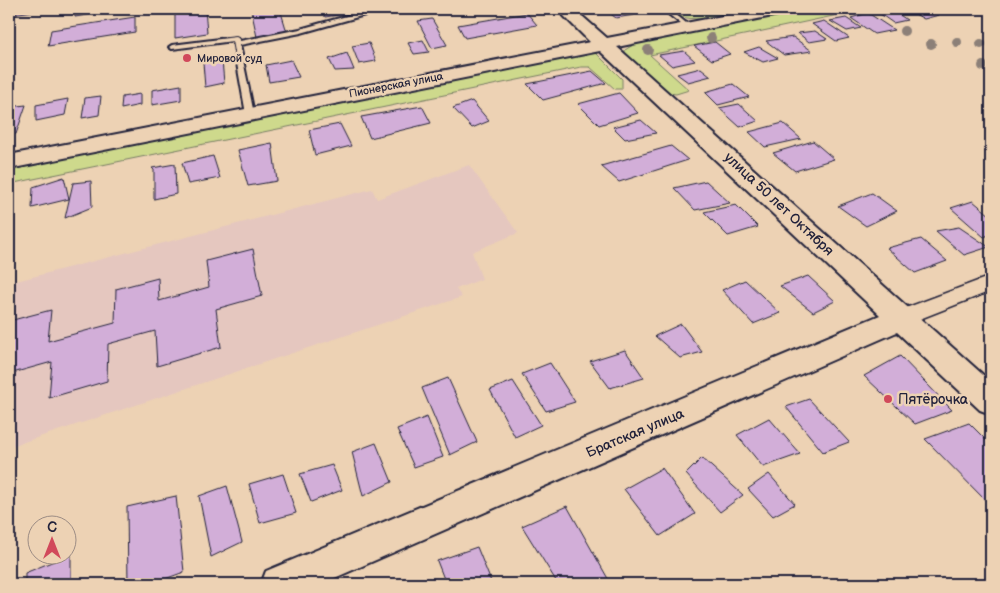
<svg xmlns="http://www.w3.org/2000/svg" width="1000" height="593" viewBox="0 0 1000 593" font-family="'Balsamiq Sans',sans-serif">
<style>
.built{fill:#e5c7bf}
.green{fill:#ced98c;stroke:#787e64}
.building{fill:#d2aed8;stroke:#22223b}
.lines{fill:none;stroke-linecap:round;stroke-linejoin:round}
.lane-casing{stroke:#22223b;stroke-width:4}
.street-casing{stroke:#22223b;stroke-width:3}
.secondary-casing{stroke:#22223b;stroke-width:4}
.lane{fill:#edd2b4;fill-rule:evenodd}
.street{fill:#edd2b4;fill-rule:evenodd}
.secondary{fill:#edd2b4;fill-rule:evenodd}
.tree{fill:#8c8078}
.poi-dot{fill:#d1495b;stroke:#edd2b4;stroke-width:2}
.labels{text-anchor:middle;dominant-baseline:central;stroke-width:5;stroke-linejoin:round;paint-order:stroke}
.far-poi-label{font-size:11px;fill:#22223b;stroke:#edd2b4;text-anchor:start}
.far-street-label{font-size:11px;fill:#22223b;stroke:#edd2b4}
.street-label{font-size:14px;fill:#22223b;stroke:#edd2b4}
.poi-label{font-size:14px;fill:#22223b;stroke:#edd2b4;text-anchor:start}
</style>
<rect width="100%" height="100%" fill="#edd2b4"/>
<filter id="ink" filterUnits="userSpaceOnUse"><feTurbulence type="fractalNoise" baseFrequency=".02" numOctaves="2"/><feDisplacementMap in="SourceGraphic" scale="10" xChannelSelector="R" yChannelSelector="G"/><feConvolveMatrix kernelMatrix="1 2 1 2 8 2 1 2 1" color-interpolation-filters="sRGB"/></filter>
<g filter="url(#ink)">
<path class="built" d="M469,165L518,233L472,252L482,279L456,289L462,297L9,447V283L372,189L377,199Z"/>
<path class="green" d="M687,9H752C728,13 694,27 671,12Z
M801,9H866L650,55L689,90L676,94L669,93L625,55V50L639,41Z
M593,52L596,53L622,79V89H615L590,67H581L9,184V167Z"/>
<path class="building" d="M13,9H48L12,14Z
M75,9H116V10L75,17Z
M175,9H205L207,33L175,38Z
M251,9H280L287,32L257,37Z
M322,9H356L357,12L325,17Z
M604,9H627L634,15L616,18Z
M891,9L907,20L893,23L876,11Z
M906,9H928L939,15L924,19Z
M527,13L537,25L465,38L458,25Z
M868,13L894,30L874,34L851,18Z
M135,17V32L48,46L51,30Z
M846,18L861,28L847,31L830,21Z
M432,19L447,45L432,48L418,21Z
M824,21L849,38L836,41L812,24Z
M815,31L827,39L809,42L798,33Z
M793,37L812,51L784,55L766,41Z
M423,40L429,52L414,54L408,43Z
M715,42L730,54L712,60L694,46Z
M369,43L376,61L359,64L352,46Z
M759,47L778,58L763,62L744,52Z
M684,51L695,61L672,66L659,55Z
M347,53L354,70L335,71L329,59Z
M222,60L224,83L205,87L203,63Z
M291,60L299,77L269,82L266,65Z
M701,68L711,76L688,82L677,74Z
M592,71L606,83L543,100L527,84Z
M733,84L749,97L718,105L705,92Z
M181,85V100L152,105V90Z
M619,93L638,113L599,125L578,104Z
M140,94V105L121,109L122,97Z
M101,96L99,115L82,118L85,98Z
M68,99L65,115L36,121V105Z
M472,101L489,121L472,128L453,108Z
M739,104L758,121L740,127L719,108Z
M26,105L16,134L9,135V107Z
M422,106L431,123L370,138L361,117Z
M641,120L656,133L625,139L613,127Z
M783,123L801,139L765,147L749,132Z
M340,124L351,146L315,155L309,130Z
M813,141L834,159L795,171L773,153Z
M272,143L277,181L248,186L238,150Z
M671,146L688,160L619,182L601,166Z
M213,156L220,178L188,184L182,163Z
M175,164L176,194L154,199V170L152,168Z
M64,177L69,199L32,208L33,187Z
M91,181L92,207L65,218L73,183Z
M706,181L730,203L695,210L674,188Z
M872,193L897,211L866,226L838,206Z
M973,201L991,216V234L984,237L951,208Z
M736,205L758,227L728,236L704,212Z
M959,227L989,247L964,255L936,231Z
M921,239L947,261L915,273L887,248Z
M253,249L262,296L216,309L221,347L157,366L155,331L108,344L107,381L49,398L52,362L9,374V321L51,310L48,341L115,323L116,289L158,278L159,301L209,287L206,261Z
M808,276L835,301L813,312L780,286Z
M745,280L780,313L753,324L722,290Z
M681,324L702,352L680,358L655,336Z
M625,350L644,378L610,388L590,361Z
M900,356L952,410L915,424L864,376Z
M550,363L575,402L546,411L522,374Z
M448,378L477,442L450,455L422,388Z
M513,381L541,425L515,437L490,390Z
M809,399L849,442L823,452L786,407Z
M427,417L443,457L414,467L397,429Z
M769,418L800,454L763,467L737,435Z
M969,423L991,445V506L925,439Z
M376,443L392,482L363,496L352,452Z
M702,458L743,495L720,512L686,474Z
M332,465L342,490L311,502L300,474Z
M662,468L695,514L660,536L624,489Z
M283,474L296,513L260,523L249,484Z
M769,474L795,504L773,516L748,489Z
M227,486L242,542L211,557L199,496Z
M176,496L184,572L151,584H128L127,507Z
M567,506L611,584H558L522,526Z
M477,547L492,584H446L437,561Z
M71,554V584H25V573Z
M413,578L417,584H394Z"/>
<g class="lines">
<defs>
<path id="lane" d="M372,9H378L379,11L301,33L240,45L254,114L250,116L246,114L233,41L172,49L169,47L172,45L236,37L238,38L240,41L300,29Z
M662,9H669L691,27L686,28Z"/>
<path id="street" d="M991,276V291L902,326L895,324L892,318L895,312Z"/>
<path id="secondary" d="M557,9H574L607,38L759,9H791L789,12L783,14L617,47L991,382V414L980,410L897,332L321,584H261L266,571L880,315L600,51L9,169V155L590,42Z"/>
</defs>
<use href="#lane" class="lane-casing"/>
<use href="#street" class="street-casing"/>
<use href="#secondary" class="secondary-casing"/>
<use href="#lane" class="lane"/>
<use href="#street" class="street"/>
<use href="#secondary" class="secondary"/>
</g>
<g class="tree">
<circle cx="904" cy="31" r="5"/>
<circle cx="711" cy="38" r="5"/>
<circle cx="957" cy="42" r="5"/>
<circle cx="931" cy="44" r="5"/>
<circle cx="981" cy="44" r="5"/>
<circle cx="648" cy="50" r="5"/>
<circle cx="983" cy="66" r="5"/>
</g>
</g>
<g class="poi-dot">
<circle cx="187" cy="58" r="5"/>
<circle cx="888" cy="399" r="5"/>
</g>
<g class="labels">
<g class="far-poi-label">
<text x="197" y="58">Мировой суд</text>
</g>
<g class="far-street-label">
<text transform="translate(396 85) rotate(-11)">Пионерская улица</text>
</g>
<g class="street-label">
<text transform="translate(779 204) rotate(43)">улица 50 лет Октября</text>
<text transform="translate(635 433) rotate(-23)">Братская улица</text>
</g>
<g class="poi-label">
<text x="898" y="399">Пятёрочка</text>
</g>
</g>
<rect width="1000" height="593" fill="none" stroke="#edd2b4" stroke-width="30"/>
<rect x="15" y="15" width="970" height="563" fill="none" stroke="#22223b" stroke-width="2" filter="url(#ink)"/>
<g transform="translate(52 540)"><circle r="24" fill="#edd2b4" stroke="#9c8c84"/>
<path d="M0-4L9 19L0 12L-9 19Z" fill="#d1495b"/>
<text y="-8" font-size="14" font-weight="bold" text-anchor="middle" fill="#22223b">С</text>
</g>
</svg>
